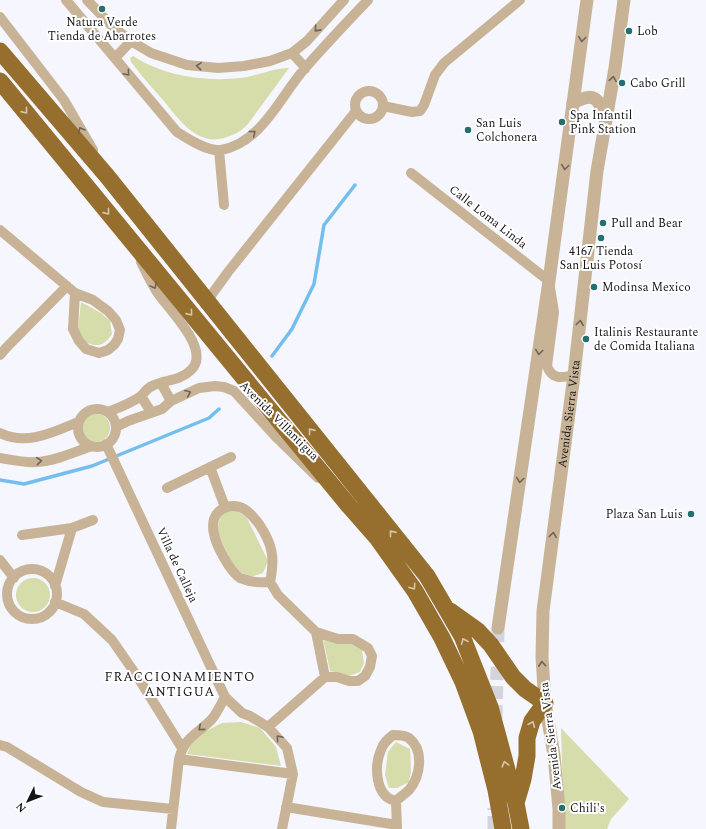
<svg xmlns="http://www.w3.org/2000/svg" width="706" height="829" viewBox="0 0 706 829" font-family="Spectral,serif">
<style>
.green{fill:#d6dcaa}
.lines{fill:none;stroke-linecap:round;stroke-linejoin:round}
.stream{stroke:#74beee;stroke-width:3.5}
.tertiary-tunnel{stroke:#d4d4dc;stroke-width:13;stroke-dasharray:13 6;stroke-linecap:butt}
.minor{stroke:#c8b397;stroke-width:10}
.tertiary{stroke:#c8b397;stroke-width:13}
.trunk{stroke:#966e2e;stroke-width:17}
.oneway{stroke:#6f6458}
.oneway2{stroke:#d5c5ab}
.poi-dot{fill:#247070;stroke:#fff;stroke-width:1.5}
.labels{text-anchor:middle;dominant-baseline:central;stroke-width:4;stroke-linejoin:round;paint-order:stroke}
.poi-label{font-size:12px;fill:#161619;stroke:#fff;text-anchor:start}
.street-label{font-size:12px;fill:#161619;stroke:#fff}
.neighbourhood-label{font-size:13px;letter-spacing:1px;fill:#161619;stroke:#fff}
</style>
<rect width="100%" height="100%" fill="#f5f6fe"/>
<path class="green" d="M133,56C164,76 204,82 241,78C257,76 273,68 289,68L248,124C240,132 234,135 224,138C196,146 178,118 163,100C152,88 141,75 131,62L130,58Z
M81,302L101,313L110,321L112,334C103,347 98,347 84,342L78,329Z
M82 428a14 14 0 1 1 28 0a14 14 0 1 1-28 0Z
M236,511L246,516L268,561L263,573L250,577L235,569L217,532L220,517L225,512Z
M16 595a17 17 0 1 1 34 0a17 17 0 1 1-34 0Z
M323,639L352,644L362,650L364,663L360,672L349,676L330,671Z
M241,722L260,728L276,747L281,766L187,754L192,742L204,732L222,723Z
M561,728L629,799L611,819L607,829H564Z
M396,742L410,749L411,771L409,782L397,788H389L385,775L388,752Z"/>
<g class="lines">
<path class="stream" d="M272,356L292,329L314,284L324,225L355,185
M0,480L24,484L92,466L209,418L219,409"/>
<path class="tertiary-tunnel" d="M496,718L498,628
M494,829V808"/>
<path class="minor" d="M66,0L177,132C188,139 208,152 221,150C263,142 280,96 306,67C326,44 347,22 368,0
M87,0L113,27L131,41L151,53L187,65L218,68L244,66L270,61L292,53L307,41L344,0
M0,17L64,100L93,150
M292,53L302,64L305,69
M115,58L131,41
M355 105a14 14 0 1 1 28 0a14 14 0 1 1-28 0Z
M383,106L412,112L420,111L424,105L435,75L444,63L520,0
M219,150L224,205
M411,173L549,281L554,312L547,366C552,380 562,378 574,375
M0,230L75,293L93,300L108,311L116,320L120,330L118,339L114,345L108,350L99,353L86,349L79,341L73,329L75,293
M207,301L228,272L356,111
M0,355L6,348L67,286
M161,383L171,401
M141,396L151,412
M78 428a19 19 0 1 1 38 0a19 19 0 1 1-38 0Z
M108,412C118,408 132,403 141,396C145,392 147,388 152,386C165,379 179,382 191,370C212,350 168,309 157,292C151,283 146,272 141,262
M116,427L128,421L162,409L171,401L199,388L215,386L224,387L234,391L277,438L318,478
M0,433C26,446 54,432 78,422
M106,444L225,697L242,713L250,716L268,727L287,748L293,774L282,829
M0,458C12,460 25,463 37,462C56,461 74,452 92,446
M210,467L225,507
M167,488L231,457
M22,535L72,528L93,520
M0,560L14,578
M7 594a25 25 0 1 1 50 0a25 25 0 1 1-50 0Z
M55,586L72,528
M55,602L84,614L112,640L139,679L182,748
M316,632L325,677
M268,727L325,677H337L349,681H358L365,676L370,667L372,656L368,648L353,639H338L316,632L278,595L270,582C275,558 273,545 259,524C255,519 250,512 244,509C234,503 218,507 214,519C213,523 213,530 214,534C216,545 230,572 240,578C250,582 260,583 270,582
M393,735C398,735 405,735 409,738C425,751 420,777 409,790C405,794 400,797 396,801C375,797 374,766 381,750C383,743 388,739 393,735Z
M0,745L7,747L81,792L103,802L173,809
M179,759L293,774
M396,801L397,829
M286,807L397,825
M171,829L179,759C185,736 198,734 212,719C217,713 221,704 225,697"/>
<g class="tertiary">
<path d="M573,103C595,92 597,97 607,118"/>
<path d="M498,628L549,281L587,0"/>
<path id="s1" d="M559,829V809L554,755L545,703L542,657L543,611L574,375L597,171L615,68L624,0"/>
</g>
<path class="trunk" d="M0,51L107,176L427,576L462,636L490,707L516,803L521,829
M0,81L349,506L378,539L415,591L442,638L463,682L481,731L496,790L503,829
M450,611L478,631L491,645L513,677L525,689L545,703L532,721L527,738V756L523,779L516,803"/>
</g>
<defs><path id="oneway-chevron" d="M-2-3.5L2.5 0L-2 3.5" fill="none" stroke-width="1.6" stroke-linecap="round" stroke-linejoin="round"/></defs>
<g class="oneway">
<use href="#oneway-chevron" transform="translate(317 29) rotate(132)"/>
<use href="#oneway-chevron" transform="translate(582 39) rotate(98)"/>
<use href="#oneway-chevron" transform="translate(199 66) rotate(-175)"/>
<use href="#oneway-chevron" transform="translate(127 73) rotate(50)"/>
<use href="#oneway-chevron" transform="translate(613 79) rotate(-81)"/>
<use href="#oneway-chevron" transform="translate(81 130) rotate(-120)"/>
<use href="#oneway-chevron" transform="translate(253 133) rotate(-39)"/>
<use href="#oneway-chevron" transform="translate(565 167) rotate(98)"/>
<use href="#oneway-chevron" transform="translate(154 286) rotate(62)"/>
<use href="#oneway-chevron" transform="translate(580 323) rotate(-83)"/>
<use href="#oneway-chevron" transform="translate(539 352) rotate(98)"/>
<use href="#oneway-chevron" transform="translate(188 393) rotate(-23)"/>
<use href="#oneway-chevron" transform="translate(39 461) rotate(-5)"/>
<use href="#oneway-chevron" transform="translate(520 480) rotate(98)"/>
<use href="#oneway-chevron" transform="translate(553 535) rotate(-83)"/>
<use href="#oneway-chevron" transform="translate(542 664) rotate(-94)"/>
<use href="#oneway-chevron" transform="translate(201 728) rotate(140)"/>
<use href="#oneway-chevron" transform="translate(279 738) rotate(-130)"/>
</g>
<g class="oneway2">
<use href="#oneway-chevron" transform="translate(25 111) rotate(51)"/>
<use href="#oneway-chevron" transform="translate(107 212) rotate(51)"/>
<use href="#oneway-chevron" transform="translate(190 313) rotate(51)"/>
<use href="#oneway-chevron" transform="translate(311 431) rotate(-129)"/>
<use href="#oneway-chevron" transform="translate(392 533) rotate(-129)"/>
<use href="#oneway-chevron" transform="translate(413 587) rotate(55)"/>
<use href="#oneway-chevron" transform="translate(464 641) rotate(-113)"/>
<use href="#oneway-chevron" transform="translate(532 724) rotate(-67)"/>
<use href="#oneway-chevron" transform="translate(505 764) rotate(-105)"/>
</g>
<g class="poi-dot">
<circle cx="102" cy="9" r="4"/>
<circle cx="629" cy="31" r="4"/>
<circle cx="622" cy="83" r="4"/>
<circle cx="562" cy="122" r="4"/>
<circle cx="468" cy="130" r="4"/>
<circle cx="603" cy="223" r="4"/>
<circle cx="601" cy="238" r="4"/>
<circle cx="594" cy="287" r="4"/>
<circle cx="586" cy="339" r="4"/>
<circle cx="691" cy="514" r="4"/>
<circle cx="562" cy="808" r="4"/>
</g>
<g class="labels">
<g class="poi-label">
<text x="102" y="22" text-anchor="middle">Natura Verde<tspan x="102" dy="14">Tienda de Abarrotes</tspan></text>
<text x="637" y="31">Lob</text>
<text x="630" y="83">Cabo Grill</text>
<text x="570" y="115">Spa Infantil<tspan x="570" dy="14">Pink Station</tspan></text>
<text x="476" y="123">San Luis<tspan x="476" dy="14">Colchonera</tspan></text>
<text x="611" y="223">Pull and Bear</text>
<text x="601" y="251" text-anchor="middle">4167 Tienda<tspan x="601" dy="14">San Luis Potosí</tspan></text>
<text x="602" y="287">Modinsa Mexico</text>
<text x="594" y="332">Italinis Restaurante<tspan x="594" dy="14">de Comida Italiana</tspan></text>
<text x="683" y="514" text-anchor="end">Plaza San Luis</text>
<text x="570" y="808">Chili's</text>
</g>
<g class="street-label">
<text transform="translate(488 217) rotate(38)">Calle Loma Linda</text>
<text stroke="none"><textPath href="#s1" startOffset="418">Avenida Sierra Vista</textPath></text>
<text transform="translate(279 421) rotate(45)">Avenida Villantigua</text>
<text transform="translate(177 565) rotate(65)">Villa de Calleja</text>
<text transform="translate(551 736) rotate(-97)">Avenida Sierra Vista</text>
</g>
<g class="neighbourhood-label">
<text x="180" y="677">FRACCIONAMIENTO<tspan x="180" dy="15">ANTIGUA</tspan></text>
</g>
</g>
<g transform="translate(28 801) rotate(227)" stroke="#ffffff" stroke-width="3" paint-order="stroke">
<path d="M0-3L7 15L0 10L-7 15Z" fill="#161619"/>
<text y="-6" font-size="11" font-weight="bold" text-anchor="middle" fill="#161619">N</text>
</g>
</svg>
